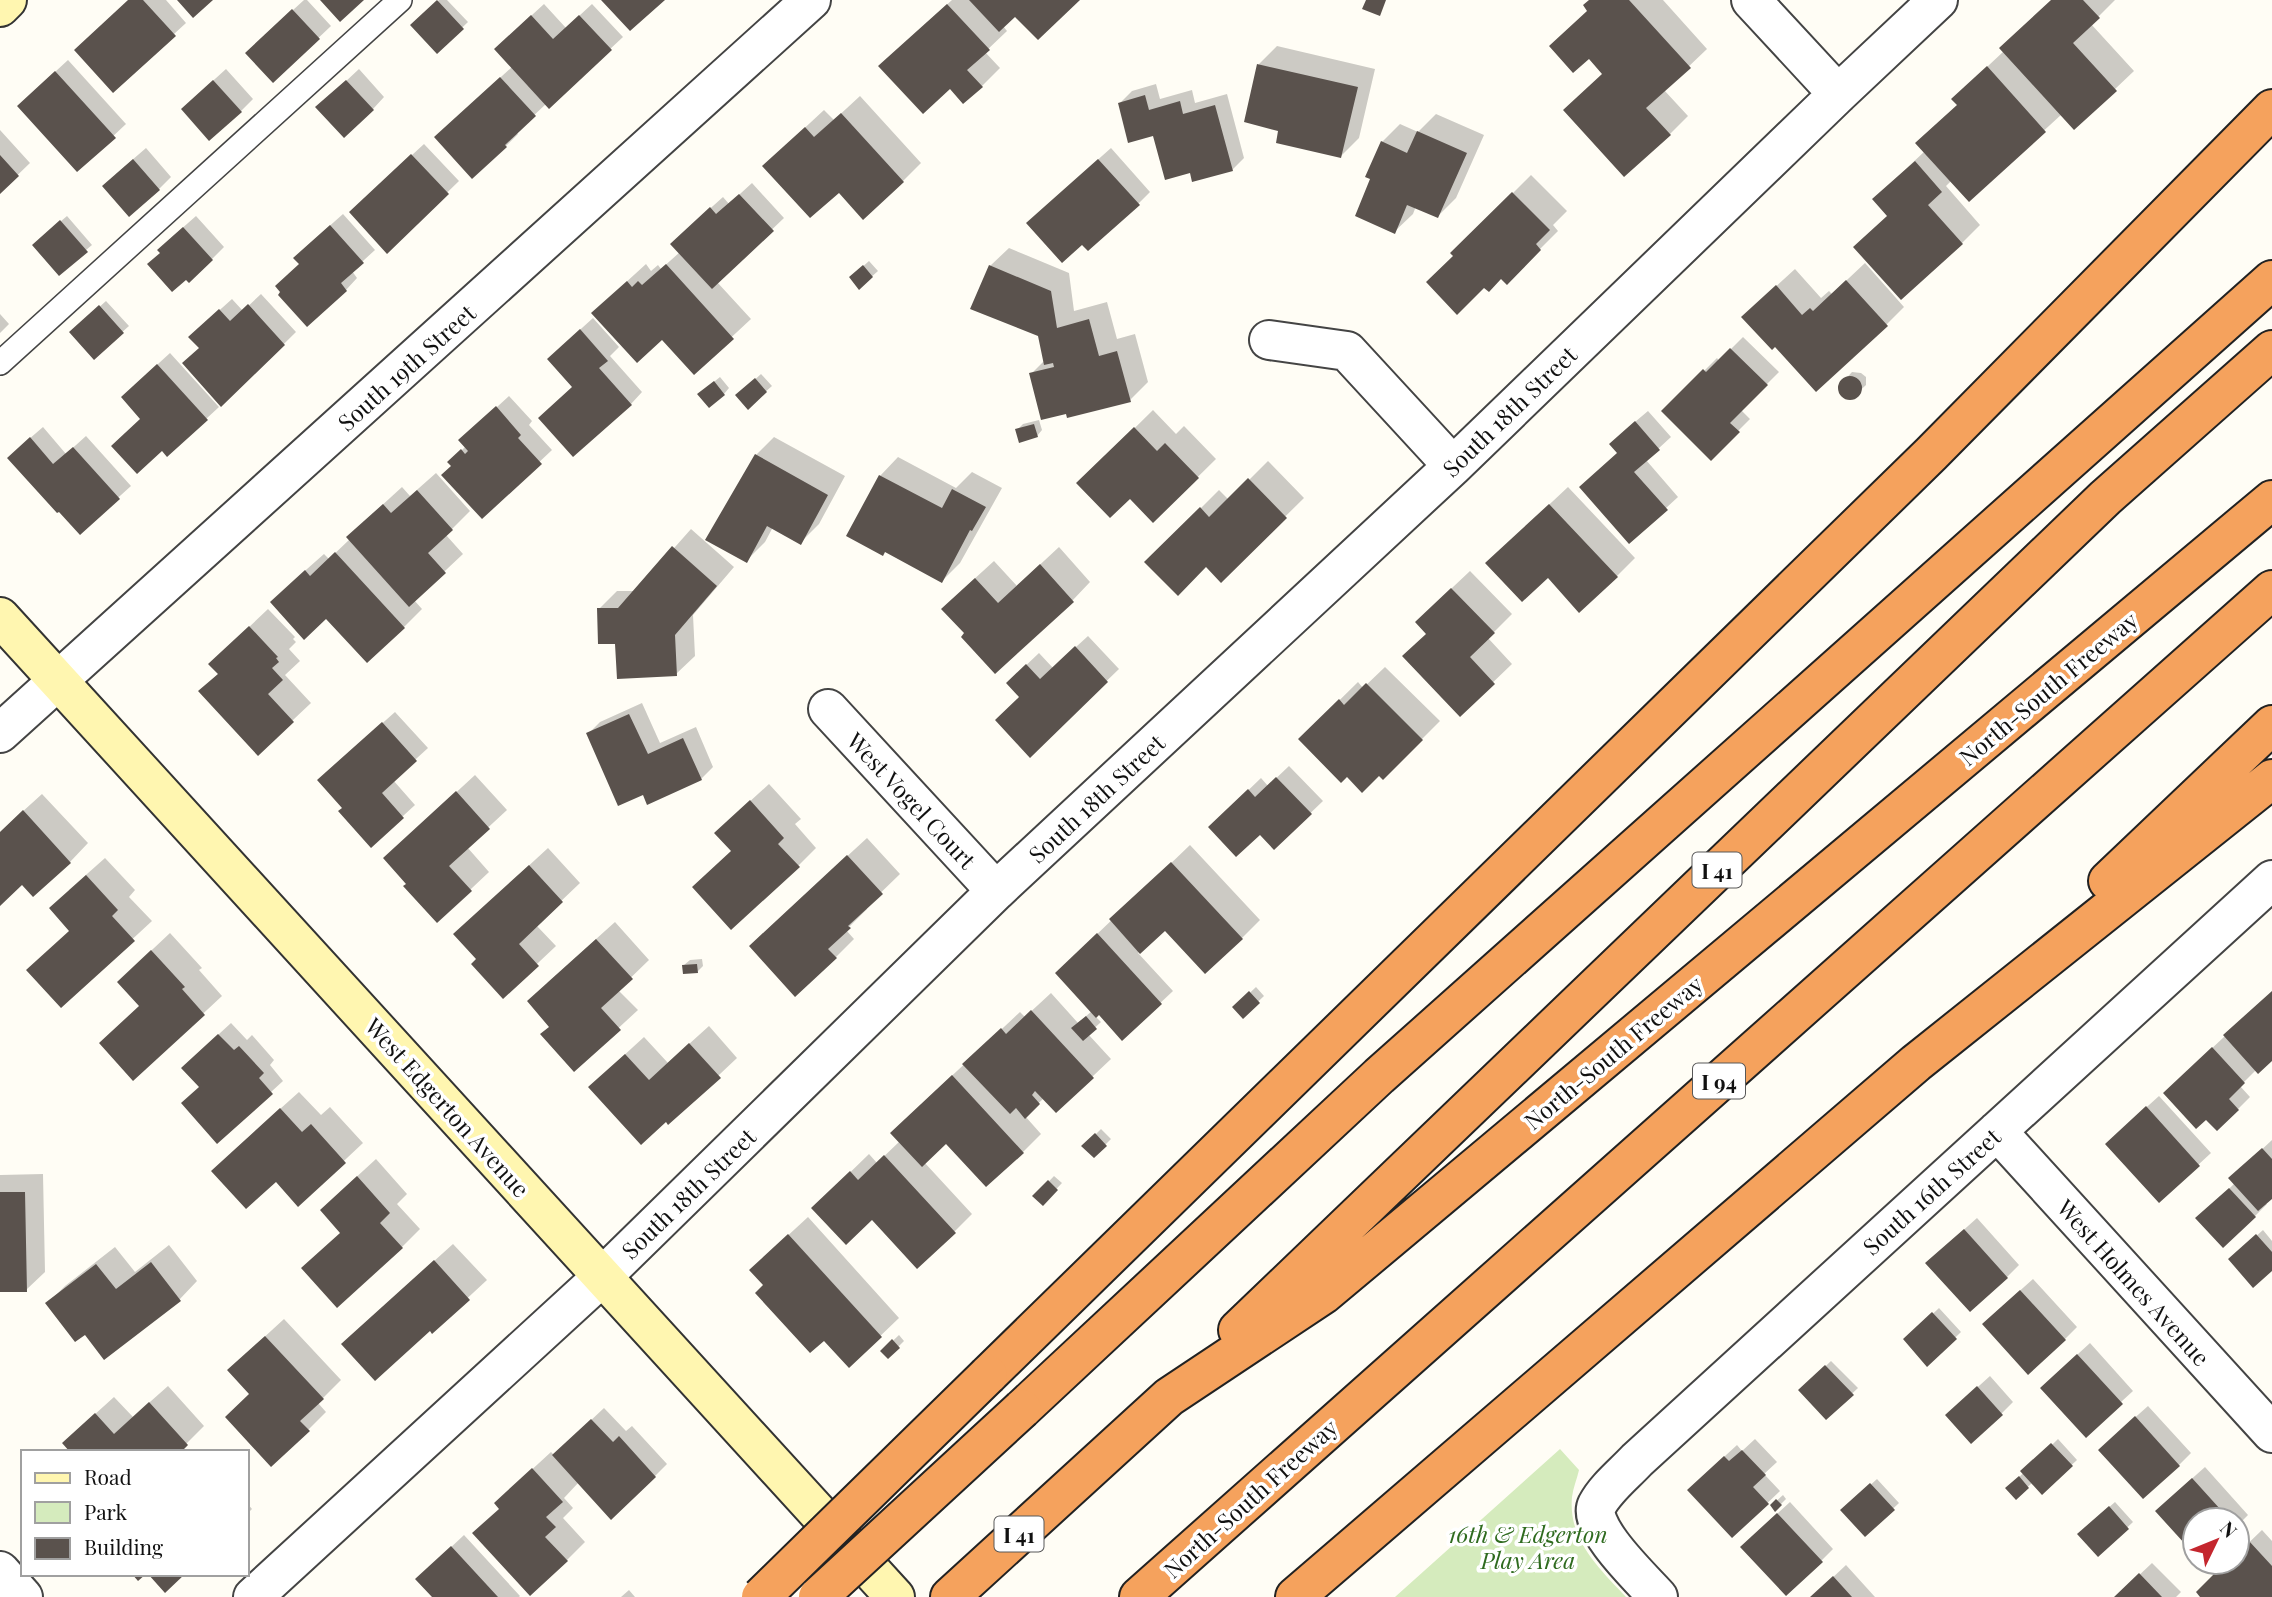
<svg xmlns="http://www.w3.org/2000/svg" width="2272" height="1597" viewBox="0 0 2272 1597" font-family="'Playfair Display',serif">
<style>
.green{fill:#d5ebbd}
.shadow{fill:#0003}
.building{fill:#5a524d}
.lines{fill:none;stroke-linecap:round;stroke-linejoin:round}
.lane-casing{stroke:#444;stroke-width:26}
.street-casing{stroke:#444;stroke-width:42}
.secondary-casing{stroke:#333;stroke-width:42}
.highway-casing{stroke:#222;stroke-width:42}
.lane{stroke:#fff;stroke-width:23}
.street{stroke:#fff;stroke-width:38}
.secondary{stroke:#fff6b0;stroke-width:38}
.highway{stroke:#f5a25d;stroke-width:38}
.highway-bridge-casing{stroke:#222;stroke-width:42;stroke-linecap:butt}
.highway-bridge{stroke:#f5a25d;stroke-width:38}
.labels{text-anchor:middle;dominant-baseline:central;stroke-width:7;stroke-linejoin:round;paint-order:stroke}
.shield{fill:#fff;stroke:#585858;stroke-width:2}
.shield-label{font-size:21px;font-weight:bold;fill:#111}
.street-label{font-size:23px;fill:#111;stroke:#fff}
.park-label{font-size:23px;font-style:italic;fill:#2f6b1f;stroke:#fff}
</style>
<rect width="100%" height="100%" fill="#fffdf5"/>
<path class="green" d="M1560,1449L1579,1470C1577,1479 1573,1488 1572,1497C1568,1540 1599,1568 1626,1597H1395Z"/>
<path class="shadow" d="M130,0H166L186,23L174,34Z
M304,0H307L331,26L273,81L259,41Z
M439,0H447L468,22L437,52L413,25Z
M952,0H1078L1016,14L1003,26L1007,31L985,52L1000,68L982,86L950,87L899,48Z
M1591,0H1663L1707,49L1664,90L1688,116L1670,134L1604,73Z
M2052,0H2115L2091,24L2134,71L2074,128L2062,114L1969,199L1952,180L1946,186L1980,225L1962,243L1889,215L1893,181L1925,151L1959,104L1972,81L2004,51Z
M544,4L566,28L592,4L623,37L549,106L546,104L516,132L518,134L506,146L472,177L448,125L512,67L508,37Z
M1277,46L1375,69L1359,138L1341,156L1281,130L1259,64Z
M68,60L126,124L77,170L31,94Z
M226,69L253,99L241,111L195,97Z
M359,69L384,97L373,109L330,96Z
M1156,84L1160,99L1192,90L1195,103L1227,94L1244,158L1232,170L1191,171L1120,103L1132,91Z
M860,96L921,163L903,181L839,190L783,148L824,110L834,120Z
M1436,114L1484,135L1456,198L1438,216L1416,206L1413,214L1394,232L1373,179L1382,142L1400,124L1418,132Z
M0,130L30,163L0,192Z
M424,144L459,181L387,251L363,200Z
M146,148L171,177L159,189L116,174Z
M1111,148L1150,192L1138,204L1040,211Z
M1531,175L1567,211L1553,225L1558,231L1507,282L1502,277L1455,256L1453,253Z
M752,183L784,218L717,282L751,319L694,372L663,337L612,295L646,264L651,271L658,265L661,269L680,252L684,232L723,197L729,204Z
M343,214L375,250L352,271L357,278L346,290L301,264L307,246Z
M67,216L92,245L86,250L40,239Z
M196,216L224,247L212,259L171,238Z
M1009,248L1069,273L1074,311L1107,302L1117,339L1135,334L1148,382L1130,400L1067,412L1031,374L1045,360L1039,335L990,266Z
M869,261L878,271L860,287L851,277Z
M1865,263L1904,307L1886,325L1775,345L1762,299L1795,269L1821,298L1829,291L1832,294Z
M261,294L296,332L222,405L201,348L203,325L232,299L243,311Z
M106,301L129,326L94,357L77,327Z
M0,314L9,324L0,333Z
M593,318L619,347L610,356L642,392L631,404L574,386L561,347Z
M1743,337L1779,372L1741,410L1750,419L1711,458L1664,411L1717,358L1719,361Z
M170,353L219,407L167,455L142,418L135,385Z
M1852,372L1861,373L1866,377V385L1852,398H1844L1840,393V385Z
M761,374L772,386L748,407L738,395Z
M720,377L729,388L724,394L705,389Z
M509,396L532,421L529,425L552,450L482,516L450,462L466,446L473,429Z
M1153,410L1176,434L1184,426L1216,459L1153,521L1130,496L1079,483Z
M1648,411L1671,437L1646,460L1678,497L1629,542L1619,452L1623,432Z
M1039,420L1042,430L1037,436L1017,430L1023,424Z
M43,427L66,454L86,436L131,486L80,532L21,446Z
M774,437L845,476L819,524L801,542L773,527L765,542L747,560L756,455Z
M898,457L956,488L972,472L1002,488L960,563L942,581L880,476Z
M1268,461L1304,498L1221,580L1206,565L1147,562L1219,490L1229,500Z
M436,473L470,511L446,535L463,554L414,600L422,609L404,627L327,617L290,584L324,554L329,559L350,539L367,519L402,487L410,496Z
M1568,487L1635,558L1617,576H1548L1506,545Z
M691,529L734,567L693,615L695,656L676,674L616,643L599,609L617,591H636Z
M1059,547L1090,582L1072,601L967,633L961,591L994,561L1017,586Z
M1470,571L1512,614L1488,638L1512,664L1460,714L1428,633L1435,604Z
M268,609L295,637L293,639L296,642L289,649L300,661L285,675L311,703L258,753L201,691L219,673L229,646Z
M1088,636L1119,669L1030,755L1021,697L1020,671L1039,653L1053,668Z
M1385,667L1440,721L1383,778L1379,774L1347,775L1300,739L1358,682L1363,688Z
M642,703L660,743L696,727L713,767L701,779L588,734L600,722Z
M395,712L428,748L393,780L415,805L403,816L344,808L332,768Z
M1289,766L1323,801L1274,848L1260,833L1210,827L1261,778L1268,786Z
M475,775L507,810L467,847L489,872L437,921L385,858Z
M769,784L801,819L795,824L816,848L798,866L733,850L735,815Z
M42,794L88,843L70,862L22,883L0,903V832Z
M867,838L900,874L866,907L867,909L846,930L854,939L836,957L769,928Z
M1190,845L1260,920L1242,938L1165,928L1138,953L1173,991L1122,1039L1099,1013L1095,1016L1101,1022L1088,1034L1111,1059L1056,1111L1044,1098L1025,1116L1041,1134L1023,1152L947,1141L924,1162L972,1214L954,1232L872,1218L832,1190L869,1154L877,1163L900,1141L910,1115L1020,1012L1025,1017L1051,993L1078,1023L1092,1011L1069,961Z
M548,848L580,883L536,925L556,946L503,996L478,959L474,916Z
M105,858L135,890L129,897L152,921L61,1005L71,930L69,890Z
M615,922L649,960L618,990L638,1010L574,1069L551,1026L547,983Z
M170,933L202,968L199,970L222,996L134,1078L140,1006L137,964Z
M702,959L703,966L697,972L684,965L690,960Z
M1256,987L1264,996L1243,1016L1235,1007Z
M2272,992V1059L2257,1069L2240,1086L2250,1097L2238,1109L2177,1081Z
M231,1023L247,1040L252,1035L274,1060L270,1065L283,1081L271,1092L200,1086L195,1056Z
M709,1026L737,1058L668,1123L609,1069L644,1037L668,1063Z
M299,1092L321,1115L330,1107L363,1143L298,1204L276,1180L231,1153Z
M2159,1096L2211,1153L2159,1201L2119,1132Z
M1101,1129L1111,1139L1094,1156L1084,1146Z
M2272,1140V1197L2265,1203L2267,1204L2255,1216L2210,1207L2235,1183L2243,1167Z
M376,1159L407,1194L397,1204L420,1229L402,1247L342,1232L340,1192Z
M43,1174L45,1272L26,1290H0V1175Z
M1054,1176L1062,1183L1043,1203L1035,1196Z
M808,1217L899,1318L849,1366L824,1338L765,1285L770,1252Z
M1977,1218L2019,1265L2007,1277L1940,1251Z
M2263,1230L2272,1241V1269L2236,1254Z
M453,1244L487,1280L432,1331L430,1329L362,1326Z
M169,1245L197,1281L179,1300L85,1332L47,1304L65,1286L115,1247L135,1272Z
M2033,1279L2077,1327L2065,1339L1996,1312Z
M1939,1308L1961,1332L1928,1364L1905,1340Z
M284,1319L341,1380L318,1403L326,1412L308,1430L251,1393L248,1352Z
M899,1335L904,1341L888,1357L882,1351Z
M2090,1343L2133,1391L2121,1402L2054,1376Z
M1831,1361L1858,1388L1826,1418L1801,1390Z
M1990,1376L2013,1402L2001,1414L1960,1403Z
M168,1386L204,1426L186,1444L73,1452L83,1425L114,1397L133,1417Z
M2148,1406L2191,1453L2179,1465L2112,1438Z
M604,1408L626,1431L632,1426L667,1464L655,1476L579,1482L564,1498L573,1508L563,1518L585,1542L567,1560L501,1508L514,1486L551,1452L554,1455Z
M1755,1439L1777,1462L1764,1474L1780,1491L1733,1536L1701,1478L1737,1445L1742,1451Z
M2058,1439L2077,1460L2042,1492L2033,1482L2016,1498L2013,1483Z
M2205,1467L2248,1515L2237,1526V1520H2195V1552L2169,1499Z
M1877,1479L1899,1503L1865,1535L1843,1510Z
M1783,1495L1786,1499L1776,1509L1772,1505Z
M1790,1502L1833,1549L1821,1561L1754,1535Z
M2115,1502L2133,1522L2098,1555L2085,1528Z
M247,1503L252,1509L247,1514Z
M2262,1530L2272,1541V1597H2203L2229,1562H2237V1554Z
M464,1535L520,1596L519,1597H435L430,1567Z
M2152,1563L2181,1592L2176,1597H2116Z
M1846,1565L1875,1597H1812Z
M629,1590L635,1597H621Z"/>
<path class="building" d="M128,0H143L176,36L113,93L74,50Z
M177,0H213L193,18Z
M320,0H364L340,22Z
M437,0L464,29L437,54L410,25Z
M601,0H665L630,31Z
M969,0H1080L1038,40L1015,17L999,32Z
M1366,0H1386L1380,16L1362,9Z
M1589,0H1629L1691,68L1646,108L1671,135L1624,177L1563,110L1602,74L1589,59L1573,73L1549,46L1587,11L1583,5Z
M2051,0H2083L2100,18L2073,43L2117,91L2074,130L1999,48Z
M947,4L990,50L967,70L983,87L963,104L950,89L923,114L878,66Z
M292,9L320,39L273,83L245,53Z
M531,15L553,39L579,15L612,50L549,109L494,49Z
M1257,64L1358,87L1341,158L1276,143L1278,131L1244,122Z
M1987,66L2046,132L1969,202L1915,143L1957,105L1951,99Z
M55,71L116,138L77,172L17,106Z
M500,77L536,116L505,145L507,147L472,179L434,137Z
M213,80L242,112L209,141L181,109Z
M346,80L374,110L344,138L315,107Z
M1145,95L1149,110L1180,101L1183,114L1215,105L1233,171L1192,182L1190,173L1165,180L1153,136L1128,143L1118,103Z
M841,113L904,182L863,220L839,193L810,218L762,166L805,127L814,137Z
M1417,131L1467,153L1438,218L1407,205L1395,234L1355,216L1370,179L1365,177L1381,141L1407,153Z
M411,154L449,194L387,254L349,212Z
M0,155L19,176L0,194Z
M133,159L160,190L129,217L102,186Z
M1098,159L1140,205L1088,251L1082,245L1062,263L1026,223Z
M1915,161L1942,192L1928,205L1963,244L1901,300L1853,247L1887,216L1872,199Z
M1512,192L1550,230L1536,244L1541,250L1507,285L1501,279L1489,292L1484,288L1457,315L1426,282L1453,256L1450,253Z
M739,194L774,231L712,289L670,244L710,207L716,214Z
M60,220L88,252L59,276L32,245Z
M330,225L364,263L341,283L347,291L307,327L278,295L280,292L275,286L299,264L293,258Z
M183,227L213,260L189,283L186,280L172,292L147,264L160,253L157,250Z
M666,264L734,339L694,375L662,340L637,363L591,313L627,281L632,287L638,281L642,285Z
M863,265L873,277L859,290L849,277Z
M989,265L1051,291L1057,328L1089,319L1099,356L1117,351L1131,402L1067,418L1066,414L1041,420L1029,373L1054,367L1053,363L1044,365L1038,336L970,309Z
M1846,280L1888,326L1816,392L1775,347L1772,350L1741,317L1776,285L1802,315L1810,308L1813,311Z
M248,304L285,345L221,407L182,363L199,348L188,337L219,309L230,321Z
M99,305L124,333L94,360L69,332Z
M580,329L608,361L599,368L632,405L573,457L538,418L572,387L547,359Z
M1730,348L1768,385L1730,423L1740,432L1711,461L1661,411L1703,369L1706,372Z
M157,364L208,420L167,457L162,451L137,474L111,446L140,419L121,397Z
M1838 388a12 12 0 1 1 24 0a12 12 0 1 1-24 0Z
M755,378L767,392L748,410L735,395Z
M714,381L725,395L709,408L697,394Z
M496,406L521,435L518,438L542,464L482,519L441,475L451,466L447,462L461,449L465,454L468,451L458,440Z
M1635,421L1660,450L1634,472L1668,510L1629,544L1579,487L1617,453L1609,444Z
M1034,424L1038,437L1019,443L1015,429Z
M1134,427L1157,451L1165,443L1199,478L1153,523L1130,499L1110,518L1076,483Z
M30,437L53,464L73,447L120,499L80,535L59,512L57,513L7,458Z
M755,454L828,495L801,545L767,526L747,563L705,540Z
M879,475L942,508L952,489L986,507L972,531L970,530L942,583L885,552L883,556L846,536Z
M1248,478L1287,518L1221,583L1206,567L1178,596L1144,562L1200,507L1209,517Z
M417,490L453,530L428,553L446,573L409,607L346,537L383,504L391,513Z
M1549,504L1618,577L1579,613L1548,578L1522,602L1485,563Z
M672,546L717,586L675,635L677,676L617,679L615,644H598L597,608H618Z
M335,552L405,628L367,663L326,619L304,640L270,602L305,570L310,576Z
M1040,564L1074,602L995,674L961,637L964,633L941,609L975,578L998,603Z
M1451,588L1495,633L1470,657L1495,684L1460,717L1402,656L1426,634L1415,622Z
M249,626L278,657L276,658L279,662L272,668L283,680L268,694L294,722L258,756L198,691L218,674L208,664Z
M1075,646L1108,682L1030,758L995,720L1019,697L1006,683L1026,664L1040,679Z
M1366,683L1423,740L1383,780L1379,776L1362,793L1347,777L1341,783L1298,739L1339,699L1344,705Z
M629,714L648,754L683,738L702,780L647,805L643,795L618,806L586,733Z
M382,722L417,761L382,793L404,818L371,848L338,811L342,808L317,780Z
M1276,777L1312,814L1274,850L1260,835L1236,857L1208,827L1248,789L1255,797Z
M456,791L490,829L449,866L472,891L437,923L403,886L406,884L383,858Z
M750,800L784,838L778,844L800,867L731,930L692,887L731,851L714,833Z
M23,810L71,863L33,897L22,885L0,906V832Z
M847,855L883,894L848,926L851,928L828,949L837,958L795,997L749,946Z
M1171,862L1243,939L1205,974L1165,931L1140,954L1109,919Z
M529,865L563,902L519,944L539,966L503,999L471,964L476,959L453,934Z
M86,875L118,910L112,916L135,941L61,1008L26,970L69,931L49,908Z
M1097,933L1162,1004L1122,1041L1099,1015L1096,1018L1055,973Z
M596,939L633,979L601,1008L621,1030L574,1072L540,1034L549,1027L527,1001Z
M151,950L185,987L182,989L205,1015L133,1081L99,1043L139,1006L117,982Z
M697,964L698,973L683,974L682,965Z
M1249,991L1260,1003L1243,1019L1232,1007Z
M2272,991V1061L2258,1074L2223,1035Z
M1031,1010L1094,1078L1056,1113L1035,1091L1032,1095L1040,1104L1025,1119L1016,1108L1010,1114L962,1064L1001,1028L1006,1034Z
M1086,1016L1097,1029L1083,1041L1071,1028Z
M218,1034L234,1050L239,1046L264,1073L259,1078L273,1094L217,1144L181,1103L199,1087L181,1068Z
M689,1043L721,1078L668,1125L666,1122L641,1145L588,1087L625,1054L649,1080Z
M2212,1047L2245,1083L2229,1099L2239,1110L2217,1131L2206,1120L2196,1129L2163,1093Z
M952,1075L1024,1153L986,1187L946,1144L922,1167L890,1133Z
M2146,1106L2200,1166L2159,1203L2105,1144Z
M280,1108L302,1132L311,1124L346,1163L298,1207L276,1182L246,1209L211,1171Z
M1095,1133L1107,1146L1094,1158L1081,1146Z
M2262,1148L2272,1159V1199L2258,1211L2228,1178Z
M884,1155L956,1233L917,1269L872,1220L846,1245L811,1208L850,1171L858,1180Z
M357,1176L390,1213L380,1223L403,1248L337,1308L301,1268L340,1233L320,1210Z
M1048,1180L1058,1190L1043,1206L1032,1196Z
M2229,1188L2256,1217L2223,1248L2195,1218Z
M0,1192H25L27,1292H0Z
M1964,1229L2008,1278L1970,1312L1925,1263Z
M788,1234L882,1337L849,1368L824,1341L810,1353L755,1293L763,1285L749,1270Z
M2256,1234L2272,1252V1271L2253,1288L2228,1259Z
M434,1260L470,1300L432,1334L430,1331L375,1381L341,1344Z
M151,1262L181,1301L104,1360L85,1335L75,1342L45,1303L96,1264L116,1289Z
M2020,1290L2066,1340L2028,1375L1982,1324Z
M1932,1312L1957,1339L1927,1367L1903,1339Z
M265,1336L324,1399L300,1421L310,1431L271,1467L225,1417L249,1394L227,1370Z
M892,1339L900,1348L888,1359L880,1351Z
M2077,1354L2123,1404L2086,1438L2040,1388Z
M1825,1365L1854,1395L1826,1420L1798,1390Z
M1977,1386L2003,1415L1971,1444L1945,1415Z
M149,1402L188,1445L181,1452H70L62,1443L95,1413L114,1434Z
M2135,1416L2180,1466L2143,1499L2098,1450Z
M591,1419L613,1442L619,1436L656,1477L611,1520L552,1455Z
M2051,1443L2073,1466L2042,1495L2020,1471Z
M1742,1450L1766,1475L1753,1487L1769,1504L1732,1538L1687,1490L1724,1456L1729,1461Z
M532,1468L563,1502L546,1517L556,1527L545,1537L568,1561L530,1596L472,1533L499,1509L494,1503Z
M2019,1476L2029,1488L2016,1500L2005,1488Z
M2192,1478L2230,1520H2195V1555L2155,1511Z
M1870,1483L1895,1510L1865,1537L1840,1510Z
M1776,1499L1782,1505L1775,1512L1770,1505Z
M2109,1506L2129,1529L2098,1557L2077,1534Z
M1777,1513L1823,1562L1786,1596L1740,1547Z
M2249,1541L2272,1566V1597H2200L2196,1592L2226,1562H2237V1552Z
M451,1546L498,1597H432L415,1579Z
M2139,1573L2162,1597H2114Z
M132,1574H146L138,1581Z
M148,1574H185L165,1593Z
M1833,1576L1852,1597H1810Z"/>
<g class="lines">
<defs>
<path id="lane" d="M0,363L400,0"/>
<path id="street" d="M1751,0L1838,94
M1269,340L1347,351L1453,466
M828,709L996,891
M0,733L811,0
M1997,1131L2272,1433
M0,1571L23,1597
M253,1597L603,1276L996,891L1453,466L1838,94L1938,0
M1658,1597C1644,1581 1586,1527 1597,1505C1606,1488 1624,1474 1637,1460L2272,880"/>
<path id="secondary" d="M0,7L7,0
M0,617L895,1597"/>
<path id="highway" d="M2108,881L2272,725
M1238,1330L2105,498L2272,350
M988,1375L1931,454L2272,109
M1022,1409L1379,1076L2272,280
M950,1597L1169,1397L1324,1294L2272,500
M1139,1597L2272,590
M1295,1597L1916,1063L2272,779"/>
</defs>
<use href="#lane" class="lane-casing"/>
<use href="#street" class="street-casing"/>
<use href="#secondary" class="secondary-casing"/>
<use href="#highway" class="highway-casing"/>
<use href="#lane" class="lane"/>
<use href="#street" class="street"/>
<use href="#secondary" class="secondary"/>
<use href="#highway" class="highway"/>
<defs>
<path id="highway-bridge" d="M761,1597L988,1375
M818,1597L1022,1409"/>
</defs>
<use href="#highway-bridge" class="highway-bridge-casing"/>
<use href="#highway-bridge" class="highway-bridge"/>
</g>
<g class="labels">
<g class="shield">
<rect x="1692.5" y="852.5" width="49" height="35" rx="5"/>
<rect x="1693" y="1063.5" width="52" height="35" rx="5"/>
<rect x="994.5" y="1516.5" width="49" height="35" rx="5"/>
</g>
<g class="shield-label">
<text x="1717" y="870">I 41</text>
<text x="1719" y="1081">I 94</text>
<text x="1019" y="1534">I 41</text>
</g>
<g class="street-label">
<text transform="translate(406 367) rotate(-42)">South 19th Street</text>
<text transform="translate(1509 411) rotate(-44)">South 18th Street</text>
<text transform="translate(2048 688) rotate(-40)">North-South Freeway</text>
<text transform="translate(1096 798) rotate(-43)">South 18th Street</text>
<text transform="translate(912 800) rotate(47)">West Vogel Court</text>
<text transform="translate(1613 1052) rotate(-40)">North-South Freeway</text>
<text transform="translate(448 1107) rotate(48)">West Edgerton Avenue</text>
<text transform="translate(1931 1191) rotate(-42)">South 16th Street</text>
<text transform="translate(688 1193) rotate(-44)">South 18th Street</text>
<text transform="translate(2134 1282) rotate(48)">West Holmes Avenue</text>
<text transform="translate(1250 1498) rotate(-42)">North-South Freeway</text>
</g>
<g class="park-label">
<text x="1528" y="1533">16th &amp; Edgerton<tspan x="1528" dy="26">Play Area</tspan></text>
</g>
</g>
<rect x="21" y="1450" width="228" height="126" fill="#ffffff" stroke="#a0a0a0" stroke-width="2"/>
<rect x="35" y="1473" width="35" height="10" fill="#fff6b0" stroke="#a0a0a0" stroke-width="2"/>
<text x="84" y="1485" font-size="21" fill="#111111">Road</text>
<rect x="35" y="1502" width="35" height="21" fill="#d5ebbd" stroke="#a0a0a0" stroke-width="2"/>
<text x="84" y="1520" font-size="21" fill="#111111">Park</text>
<rect x="35" y="1538" width="35" height="21" fill="#5a524d" stroke="#a0a0a0" stroke-width="2"/>
<text x="84" y="1555" font-size="21" fill="#111111">Building</text>
<g transform="translate(2216 1541) rotate(47)"><circle r="33" fill="#ffffff" stroke="#a0a0a0" stroke-width="2"/>
<path d="M0-5L12 26L0 18L-12 26Z" fill="#c4262e"/>
<text y="-10" font-size="19" font-weight="bold" text-anchor="middle" fill="#111111">N</text>
</g>
</svg>
